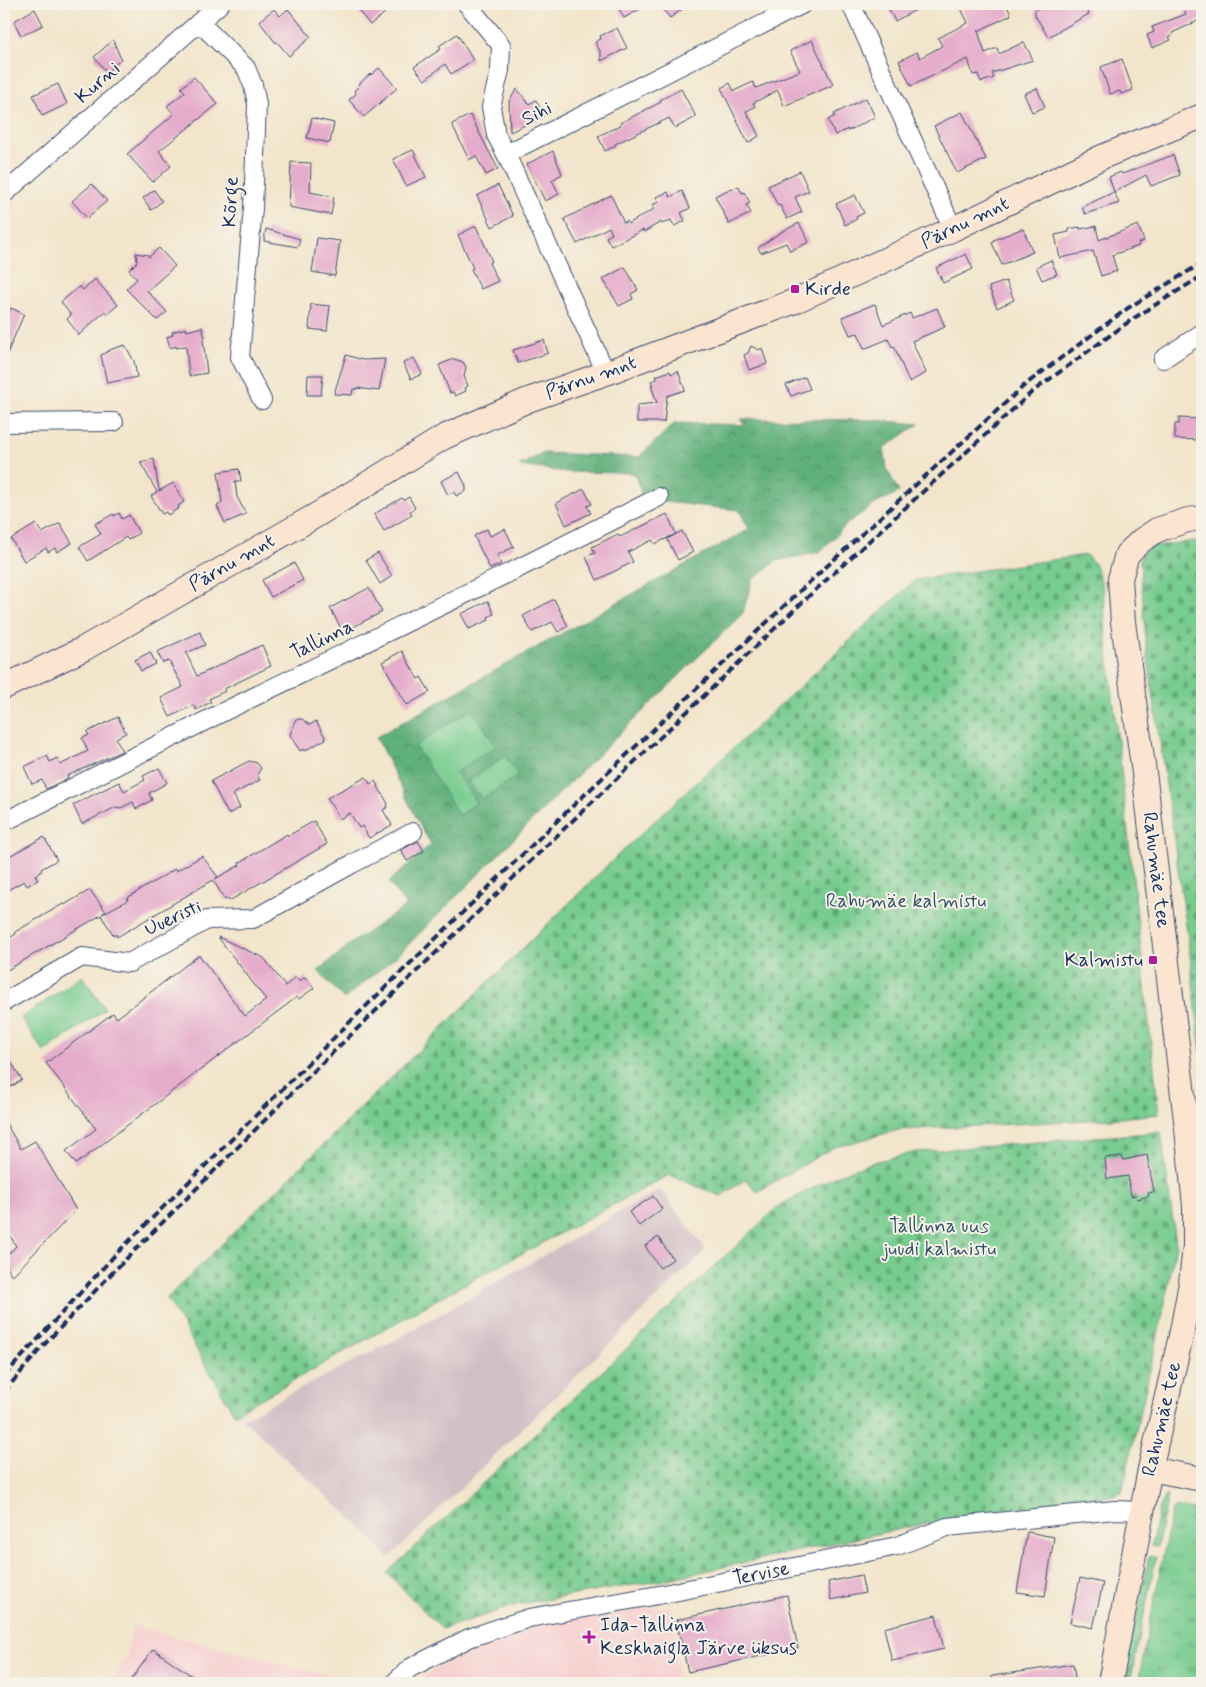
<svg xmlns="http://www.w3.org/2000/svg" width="1206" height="1687" viewBox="0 0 1206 1687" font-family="Mynerve,sans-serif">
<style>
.built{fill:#f7d0d0}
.industrial{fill:#d2bec5}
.grass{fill:url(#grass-tufts);stroke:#497e76}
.forest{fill:url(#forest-crowns);stroke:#3e706c}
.cemetery{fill:url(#cemetery-stones);stroke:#497e76}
.green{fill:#77cc8f;stroke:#497e76}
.building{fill:#e5accb}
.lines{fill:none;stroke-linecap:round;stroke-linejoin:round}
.street-casing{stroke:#3b4a6e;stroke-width:20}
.secondary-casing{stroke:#3b4a6e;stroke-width:26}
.street{stroke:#fff;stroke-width:18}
.secondary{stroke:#fce5d0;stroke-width:24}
.rail{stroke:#1b2f5e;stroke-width:4;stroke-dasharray:8 4;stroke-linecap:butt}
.poi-dot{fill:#b5179e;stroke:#f7f3e8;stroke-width:2}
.labels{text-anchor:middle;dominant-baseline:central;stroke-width:4;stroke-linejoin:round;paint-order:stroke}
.street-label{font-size:20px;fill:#1b2f5e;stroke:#f7f3e8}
.poi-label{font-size:20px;fill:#1b2f5e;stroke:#f7f3e8;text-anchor:start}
.park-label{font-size:20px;fill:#32566a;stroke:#f7f3e8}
</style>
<defs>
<pattern id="grass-tufts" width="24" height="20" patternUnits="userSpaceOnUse" patternTransform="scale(1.25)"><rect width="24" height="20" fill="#77cc8f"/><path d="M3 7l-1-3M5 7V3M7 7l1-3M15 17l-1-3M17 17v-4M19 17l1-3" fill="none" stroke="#61a678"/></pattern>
<pattern id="forest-crowns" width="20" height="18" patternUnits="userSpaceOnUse" patternTransform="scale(1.25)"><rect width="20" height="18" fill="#61b07a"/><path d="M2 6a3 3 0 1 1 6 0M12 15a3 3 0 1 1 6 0" fill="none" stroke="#4f9067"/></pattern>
<pattern id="cemetery-stones" width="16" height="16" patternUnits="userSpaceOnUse" patternTransform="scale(1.25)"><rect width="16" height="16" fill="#77cc8f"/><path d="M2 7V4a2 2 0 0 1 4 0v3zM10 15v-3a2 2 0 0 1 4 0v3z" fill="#61a678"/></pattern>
</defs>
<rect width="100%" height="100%" fill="#f7f3e8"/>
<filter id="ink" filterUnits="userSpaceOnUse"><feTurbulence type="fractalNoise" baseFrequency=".02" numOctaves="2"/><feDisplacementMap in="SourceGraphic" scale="10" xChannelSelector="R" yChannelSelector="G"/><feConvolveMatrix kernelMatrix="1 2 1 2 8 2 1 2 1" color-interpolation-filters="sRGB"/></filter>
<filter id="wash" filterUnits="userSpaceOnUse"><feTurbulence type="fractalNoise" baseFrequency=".0096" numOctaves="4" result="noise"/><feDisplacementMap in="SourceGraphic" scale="20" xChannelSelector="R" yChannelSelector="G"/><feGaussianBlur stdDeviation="1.12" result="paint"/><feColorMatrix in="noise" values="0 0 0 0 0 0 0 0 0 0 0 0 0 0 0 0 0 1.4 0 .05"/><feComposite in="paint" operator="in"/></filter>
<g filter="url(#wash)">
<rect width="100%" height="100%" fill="#f2e5cb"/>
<path class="built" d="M672,1605L678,1683H414L438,1667L482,1645L527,1628L573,1618Z
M132,1626L336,1677V1683H111L126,1658Z"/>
<path class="industrial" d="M660,1189L706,1250L389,1558L364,1530L242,1419L397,1339Z"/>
<path class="grass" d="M1168,1495L1157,1547L1151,1546L1159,1509L1165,1497Z
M1175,1507L1202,1512V1683H1138L1172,1510Z
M1149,1555L1156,1557L1130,1683H1121L1137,1616Z"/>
<path class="forest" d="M741,419L874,420L919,424L884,448L887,469L899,492L877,503L849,522L820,552L776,561L752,580L743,613L590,763L398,955L344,999L318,971L354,941L406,906L389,882L431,844L422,829L376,737L749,529L739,510L644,500L634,473L567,472L518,466L544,453L639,457L675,423L745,425Z"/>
<path class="cemetery" d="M1202,540V1059L1188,939L1146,644L1140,561L1143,553L1150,547Z
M1086,555C1105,571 1104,601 1105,624L1159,1114L1110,1119L898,1130L832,1148L757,1192L746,1179L721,1196L669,1175L454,1290L234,1414L167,1298L618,855L915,580Z
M1161,1132L1176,1244L1163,1313L1122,1492L1082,1504L942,1520L663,1580L520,1604L442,1629L387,1573L780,1205L836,1176L874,1162L916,1152Z"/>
<path class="green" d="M472,709L496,746L456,772L476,803L459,815L415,746Z
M505,756L518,775L482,799L469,781Z
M82,976L105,1009L44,1052L21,1018Z"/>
<g id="blocks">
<path class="building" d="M353,4H379L386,12L370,25Z
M616,4H649L624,18Z
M659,4H689L670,18Z
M886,4H927L895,21Z
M959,4H1006L1011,15L978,31L985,53L997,48L999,54L1024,42L1033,60L992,73L994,78L981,82L978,74L973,75L968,59L911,86L899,61L917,52L920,58L942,46L938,38L968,23Z
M1047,4H1084L1089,14L1048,37L1035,15V10Z
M1182,4H1202V19L1172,33L1173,35L1169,37L1171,40L1152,48L1147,35L1154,32L1152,27L1186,14Z
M35,9L43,25L21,36L14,21Z
M274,9L280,16L288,9L311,37L289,56L277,42H275L259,21Z
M617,28L627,48L601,61V53L595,42L601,39L600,36Z
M457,34L473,60L451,74L445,64L425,80L414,67L441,49L439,46Z
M113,40L121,59L107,72L94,57Z
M812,40L833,85L784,106L778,90L753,103L755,107L746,111L759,136L748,143L721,88L730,83L734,91L753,82L756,88L800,71L790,51Z
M1122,59L1133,90L1121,94L1120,91L1110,94L1101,67Z
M379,68L397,88L364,117L349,100L356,94L354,91L359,86L358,85L370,74L371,75Z
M194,77L218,104L159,151L171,166L153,182L127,154L174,114L167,106L185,92L181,88Z
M58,84L67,104L42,116L33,95Z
M1037,88L1045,107L1032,112L1024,94Z
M517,89L529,104L536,100L544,116L510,132L509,101Z
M681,89L696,117L675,128L669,118L615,144V146L605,151L598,136L621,125L620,123L661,102L660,100Z
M866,98L875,117L848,131V129L835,135L828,120L835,116L834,114Z
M962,112L986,159L957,173L934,126Z
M470,115L498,169L486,175L476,156L469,160L452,124Z
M312,118L334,123L330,143L307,138Z
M413,150L426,177L406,186L393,159Z
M553,151L562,174L552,180L559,194L545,201L527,164Z
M1173,155L1180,175L1151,186L1146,175L1114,192L1109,177L1121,172L1122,174Z
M291,162L311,163L310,192L334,197L331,215L289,207Z
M800,171L809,191L795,197L802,212L787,219L780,205L778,206L768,186Z
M92,184L107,201L87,218L72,201Z
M498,185L513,216L492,227L477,196Z
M738,186L742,193L744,192L750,203L746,205L751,213L729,224L715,196L732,188L733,189Z
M154,190L162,201L151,210L143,198Z
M682,191L690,208L681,213L685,221L674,226L671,220L662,224L661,222L644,232L643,230L611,246L606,237L612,234L609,227L577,244L564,219L611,195L624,223L627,221L628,224L654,209L652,205L659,202L656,197L668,192L670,197Z
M1114,192L1119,203L1085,214L1082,207Z
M855,195L864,213L856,217L857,219L845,225L836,204Z
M799,223L809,242L790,251L786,243L761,253L758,248L781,232Z
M1138,225L1144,241L1138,243L1139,246L1112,255L1117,271L1101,276L1093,251L1060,258L1055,235L1069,232V229L1080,227V229L1096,226L1099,240Z
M476,226L492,261L489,263L498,281L481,289L471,269L473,268L458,235Z
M266,229L300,239L298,247L264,241Z
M1021,229H1023L1033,252L1002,265L992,243L994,242V240Z
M317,238L340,241L335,276L312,272Z
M159,248L175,266L147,291L167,312L157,320L126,289L137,279L129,270L137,262L136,253L148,255L149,257Z
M966,254L973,269L943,283L936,268Z
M1051,260L1057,274L1042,280L1036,267Z
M625,267L638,290L631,294L633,299L619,306L603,279Z
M95,279L118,305L107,314L105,311L79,335L67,319L71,315L61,302L80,286L83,290Z
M1006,281L1014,300L997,308L989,287Z
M311,304L330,306L327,331L309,329Z
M875,304L883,325L910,313L912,318L937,308L945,327L912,341L926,373L909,382L894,346L892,347L888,339L864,349L858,333L850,335L842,317Z
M11,308L24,314L4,361V312L8,314Z
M202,327L205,338L203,339L207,373L189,376L186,346L176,348V346L170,348L167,337L173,335L172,332L186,328L187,331Z
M544,340L548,353L518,363L513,350Z
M125,345L134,361L137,377L107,383L101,355L112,349Z
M751,346L759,350L762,348L767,364L749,370L744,355L748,353Z
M346,355L363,360L385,359L379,391L357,388V389H353L352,395L334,394Z
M414,358L422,374L411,379L403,363Z
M454,359L463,362L466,367L464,376L468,386L465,388L466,391L455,396L453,392L450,393L439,365Z
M670,371L671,374L678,371L685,390L667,396L664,423V422H637V405L657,403L651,385H653L651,381L657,379L656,376Z
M308,375H323L321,395H307Z
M805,377L810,389L791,396L786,385Z
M1179,418L1201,419L1200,440L1175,439V424H1179Z
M154,459L159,491L173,483L184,502L178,506L179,508L168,515L166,512L162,514L151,496L157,492L140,462Z
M239,469L241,481H235L237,497L246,514L225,523L217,506L222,503L218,472Z
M459,472L466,486V491L456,496L454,492L448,495L441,481Z
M584,489L592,504L587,506L591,513L566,525L556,503Z
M409,497L415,508L410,511L412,515L384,531L374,514L402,498L404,500Z
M119,513L122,519L129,515L139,533L128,540L126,537L88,561L79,547L101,534L95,524L113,514L114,516Z
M667,514L676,534L655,544L652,540L628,552L633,562L597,580L586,557L595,553L592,547L618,534L620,537Z
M60,523L72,543L57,552L55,548L48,552L46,548L24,561L11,539L36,524L42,533Z
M487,529L490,536L505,529L514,547L497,555L501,564L490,569L474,536Z
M682,531L693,552L678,560L667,539Z
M378,553L392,576L380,584L366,560Z
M294,563L303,580L271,597L262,580Z
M369,588L382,612L351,628L349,625L342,630L330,608Z
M554,599L568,626L558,632L552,622L532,632L523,616Z
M488,601L494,614L488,617L489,620L469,629L461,614Z
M200,632L205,645L186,653L197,676L262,645L271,666L224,689L225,691L209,699L211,702L196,710L194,705L170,717L161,698L183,687L169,661L163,663L157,652Z
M402,651L418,679L421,677L430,692L407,705L382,662Z
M150,652L156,664L141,671L135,660Z
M118,717L126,733L116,738L122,751L67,776L68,778L46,789L42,780L32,784L24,767L47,756L50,762L57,758L60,765L88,751L82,738L89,735L87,732Z
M298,719H302L310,725L316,721L326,739L304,751L303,749L300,751L290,735L295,721Z
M249,761L257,763L261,768L257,775L260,780L233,794L240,808L228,814L211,781Z
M159,768L167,783L149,793L152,800L136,809L133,802L121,808L116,807L82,824L73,805L119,782L124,791L145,780L143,776Z
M366,777L370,784L375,781L388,804L387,805L388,807L383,810L392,825L369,838L362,826L359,828L350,813L340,819L327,798Z
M314,821L327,844L229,901L228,898L225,900L213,880L117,937L116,934L114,936L101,915L4,972V941L16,934L15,932L63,904L64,905L90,890L106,912L102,914L128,900L127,898L175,869L176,871L202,856L218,877L215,879L240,865L239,863L287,834L288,836Z
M44,837L57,860L41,869L42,871L35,875L38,880L27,886L24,881L4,892V859Z
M418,841L424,851L407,861L401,850Z
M218,937L264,958L285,986L296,977L300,981L305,977L314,988L299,999L297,997L76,1164L66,1151L96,1129L46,1063L113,1013L117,1018L199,955L245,1016L266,1000Z
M4,1050L22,1080L4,1091Z
M4,1120L21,1149L35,1141L76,1210L12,1276L4,1262V1259L16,1246L4,1225Z
M1147,1155L1154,1192L1148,1193L1149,1196L1137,1199L1136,1195L1131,1196L1128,1176L1107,1179L1105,1158L1122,1156L1123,1160Z
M653,1196L662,1209L639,1226L629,1212Z
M658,1237L673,1259L660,1268L645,1246Z
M1027,1532L1054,1537L1045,1596L1017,1592Z
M861,1575L865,1593L831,1600L828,1582Z
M1080,1578L1103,1583L1093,1628L1070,1623Z
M787,1595L798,1648L688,1672L676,1620Z
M936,1615L944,1649L892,1661L884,1628Z
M153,1649L202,1683H129Z
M1073,1664L1075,1677L1030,1683H992V1676Z"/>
</g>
</g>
<g filter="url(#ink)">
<use href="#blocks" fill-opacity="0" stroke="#3b4a6e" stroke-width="1"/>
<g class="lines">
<defs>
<path id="street" d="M467,4L501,45L500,70L491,107L496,135L506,154L606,373
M851,4L953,229
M199,22L246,68L253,85L257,104L253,208L240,357L262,400
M506,154L803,4
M4,194L220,4
M1163,359L1202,333
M4,423L114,422
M4,822L225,711L527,564L659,497
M4,1002L82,957L129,963L207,920L253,919L352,864L413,832
M394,1683L410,1668L469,1638L529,1618L664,1594L897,1546L947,1527L1115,1510L1141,1511"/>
<path id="secondary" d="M4,687L83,649L315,516L444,437L528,400L606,373L795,301L953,229L1102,157L1202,116
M1150,1469L1202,1479
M1110,1683L1150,1469L1181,1336L1191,1283L1195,1246V1206L1186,1120L1145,780L1123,622L1120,579L1127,554L1142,540L1157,530L1188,520L1202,518"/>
</defs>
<use href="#street" class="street-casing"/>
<use href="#secondary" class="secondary-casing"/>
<use href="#street" class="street"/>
<use href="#secondary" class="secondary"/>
<path class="rail" d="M4,1376L115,1255L359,1013L559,819L803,588L1026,384L1128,308L1202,263
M4,1392L42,1347L113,1272L329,1056L568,825L811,594L1032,392L1134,318L1202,276"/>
</g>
</g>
<g class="poi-dot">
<rect x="790" y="284" width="10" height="10" rx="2.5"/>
<rect x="1148" y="955" width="10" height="10" rx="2.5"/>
<path d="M586.5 1629.5h5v5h5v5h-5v5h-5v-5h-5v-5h5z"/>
</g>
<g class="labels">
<g class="street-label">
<text transform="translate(98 83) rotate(-41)">Kurni</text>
<text transform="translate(537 114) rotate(-27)">Sihi</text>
<text transform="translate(231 202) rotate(-87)">Kõrge</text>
<text transform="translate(965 223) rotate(-26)">Pärnu mnt</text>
<text transform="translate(591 378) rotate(-20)">Pärnu mnt</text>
<text transform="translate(232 563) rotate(-30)">Pärnu mnt</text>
<text transform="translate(322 640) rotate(-26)">Tallinna</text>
<text transform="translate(1156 870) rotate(83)">Rahumäe tee</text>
<text transform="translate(173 918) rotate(-25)">Uueristi</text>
<text transform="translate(1162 1419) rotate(-77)">Rahumäe tee</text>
<text transform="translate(761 1574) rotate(-11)">Tervise</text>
</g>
<g class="poi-label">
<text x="805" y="289">Kirde</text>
<text x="1143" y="960" text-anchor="end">Kalmistu</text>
<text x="600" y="1625">Ida-Tallinna<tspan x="600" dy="23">Keskhaigla Järve üksus</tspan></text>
</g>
<g class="park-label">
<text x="906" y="901">Rahumäe kalmistu</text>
<text x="939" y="1226">Tallinna uus<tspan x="939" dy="23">juudi kalmistu</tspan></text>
</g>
</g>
<rect width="1206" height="1687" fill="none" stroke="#f7f3e8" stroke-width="20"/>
</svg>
